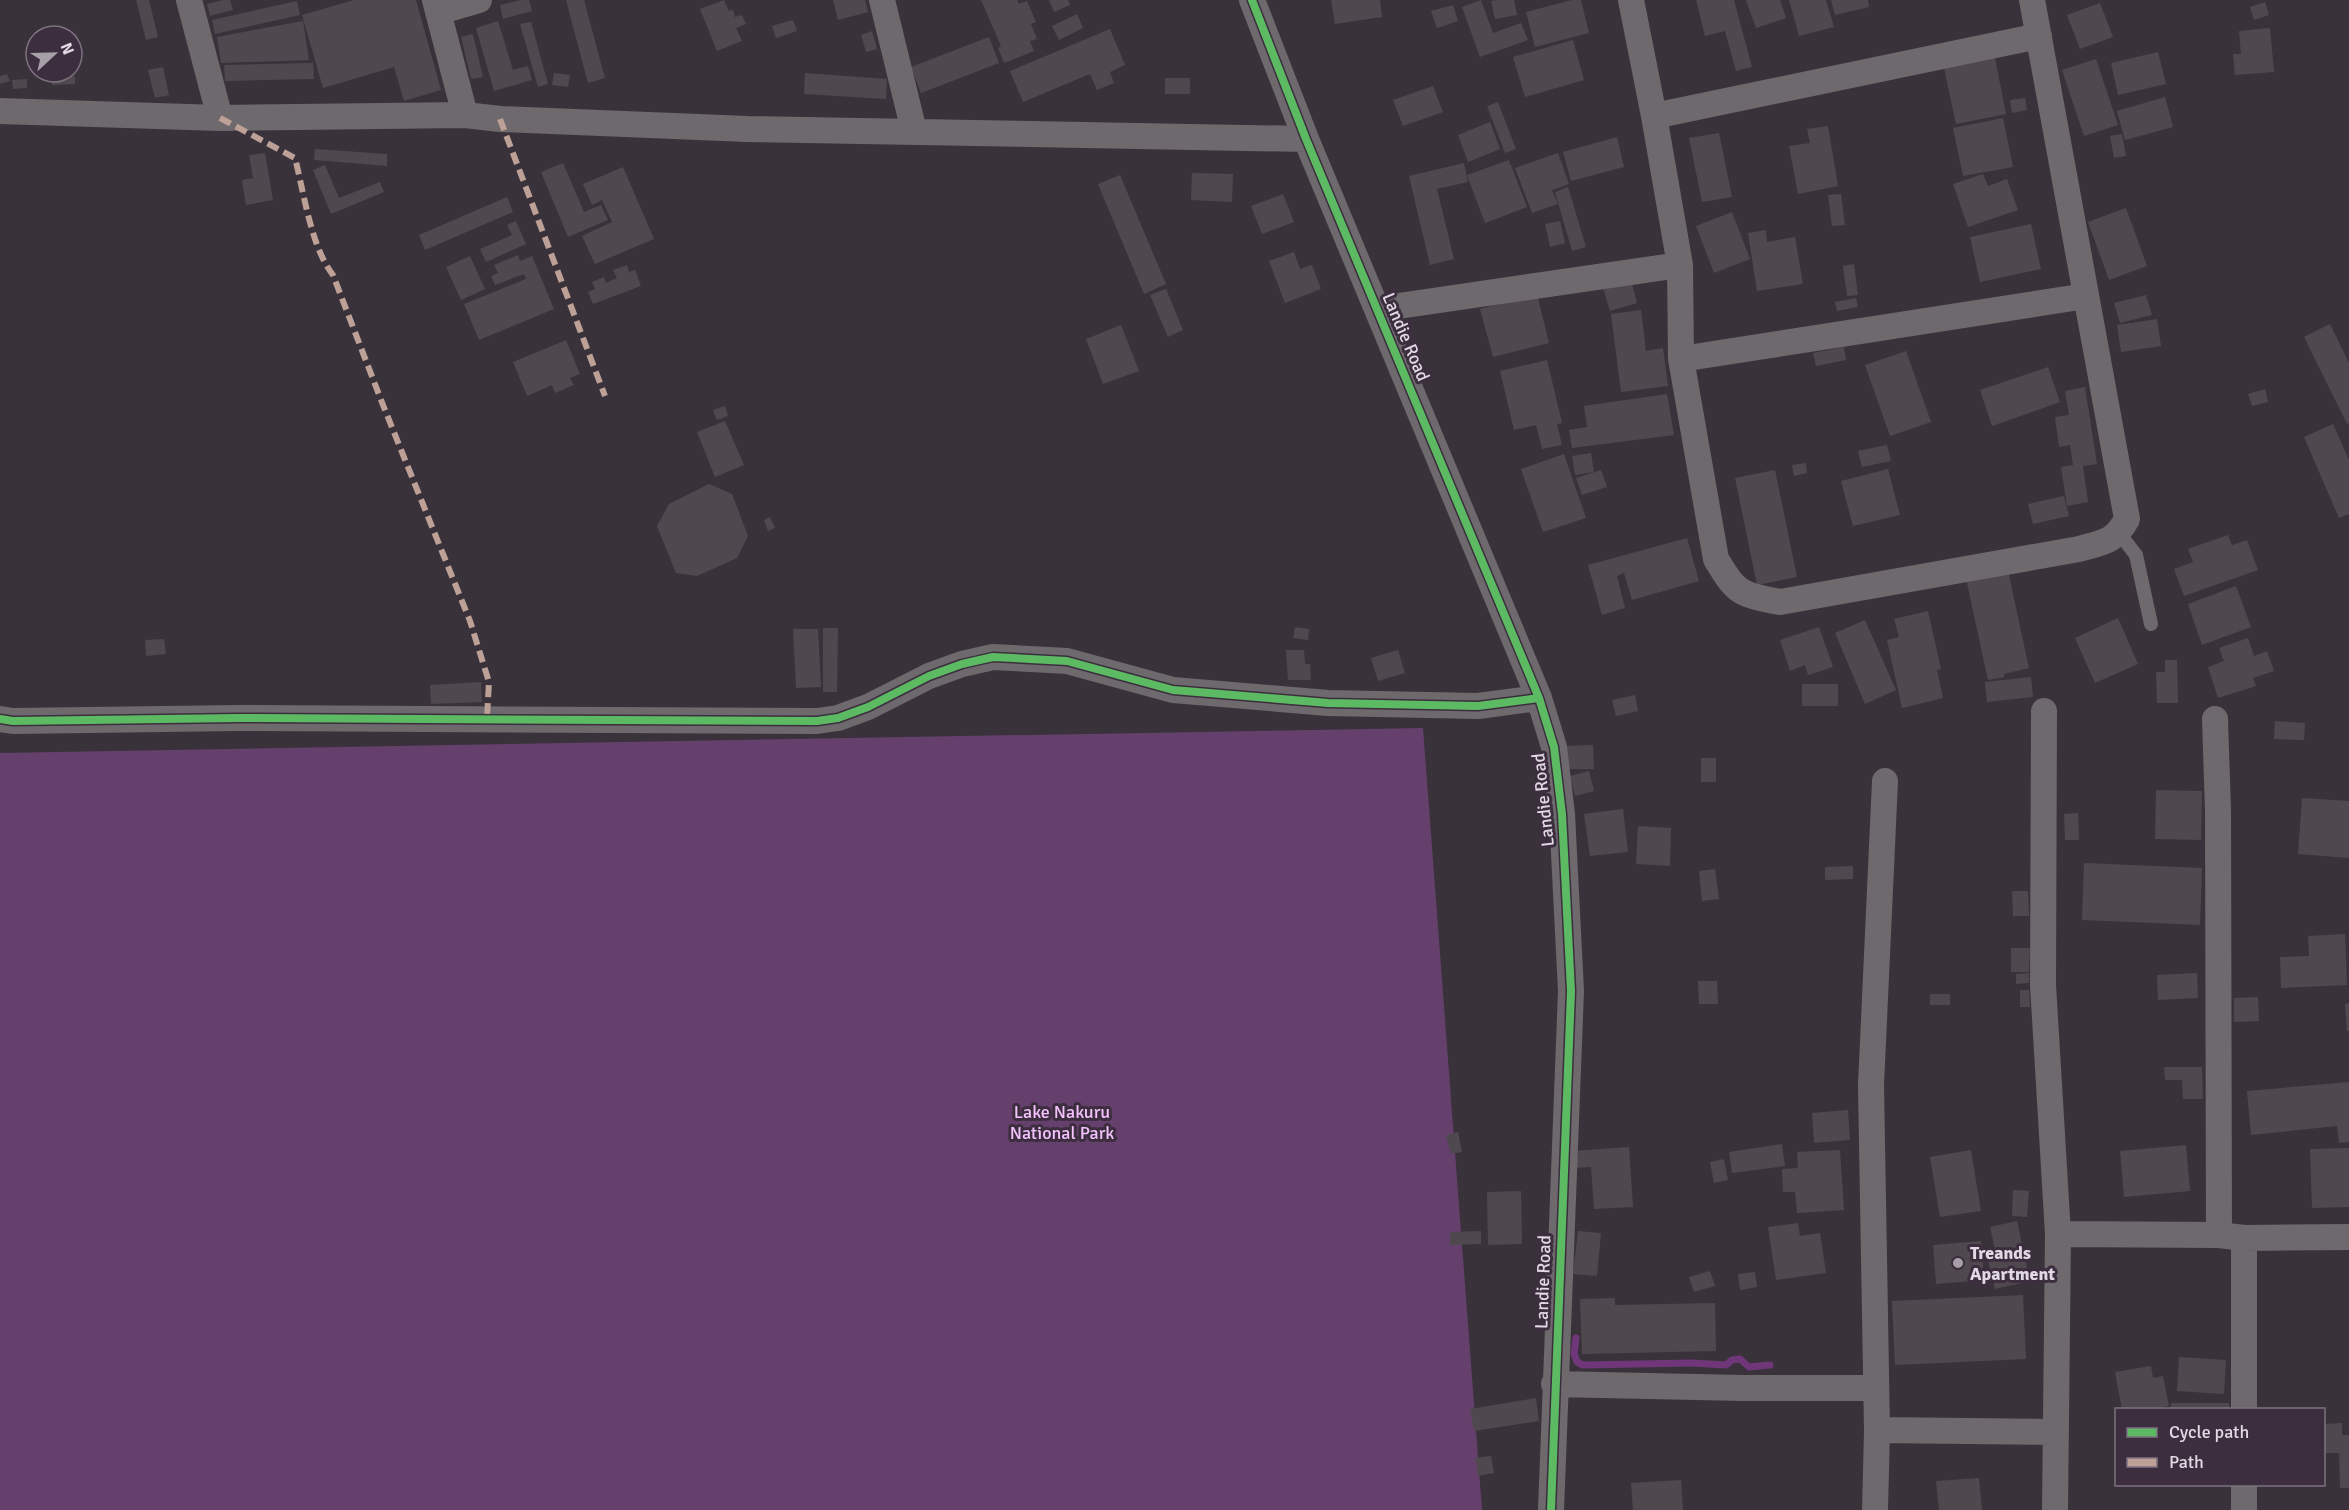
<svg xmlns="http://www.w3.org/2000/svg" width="2349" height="1510" viewBox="0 0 2349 1510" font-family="Signika,sans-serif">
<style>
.green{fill:#65406c}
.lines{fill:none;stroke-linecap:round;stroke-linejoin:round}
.stream{stroke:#6f3779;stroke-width:7}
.building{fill:#4f494f}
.lane{stroke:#6d696d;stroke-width:14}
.street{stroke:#6d696d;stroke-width:26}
.quiet{stroke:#bda197;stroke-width:6;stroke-dasharray:12 6;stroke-linecap:butt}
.cycleway-casing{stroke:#3c2e3e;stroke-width:11}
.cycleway{stroke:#5cba63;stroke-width:8}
.poi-dot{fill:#a69fa8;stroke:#3c2e3e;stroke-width:2}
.labels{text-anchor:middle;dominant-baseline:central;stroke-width:6;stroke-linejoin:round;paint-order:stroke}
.street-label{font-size:18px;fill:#e1d9e3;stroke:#3c2e3e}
.park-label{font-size:18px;fill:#f4c3fe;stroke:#3c2e3e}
.poi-label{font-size:18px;font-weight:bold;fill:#e1d9e3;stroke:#3c2e3e;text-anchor:start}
</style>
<rect width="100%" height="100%" fill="#39323a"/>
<path class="green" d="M1423,728L1482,1510H0V753Z"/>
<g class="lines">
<path class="stream" d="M1576,1338L1574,1354L1577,1362L1583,1365L1692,1363L1726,1365L1732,1360L1740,1359L1749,1367L1770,1365"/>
</g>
<path class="building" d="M136,0H149L158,37L146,40Z
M223,0H230L233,10L210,16L207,4Z
M354,0H416L441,90L404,101L394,67L323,88L302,15Z
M520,0H529L532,11L503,19L500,5Z
M566,0H584L605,78L588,83Z
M724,0L729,11L733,10L735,17L742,15L746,24L736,28L742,41L717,51L700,9Z
M833,0H865L868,12L838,20Z
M981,0H1017L1019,4L1027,1L1036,22L1031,24L1037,39L1030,41L1034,51L1004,63L998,48L1001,46Z
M1049,0H1068L1070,5L1054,12Z
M1331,0H1380L1382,17L1335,24Z
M1481,0L1493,33L1521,23L1528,40L1480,57L1462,7Z
M1497,0H1514L1517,15L1495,19L1491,1Z
M1572,0H1581L1589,33L1535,47L1526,12Z
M1696,0H1734L1752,67L1736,71L1725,31L1705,36Z
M1746,0H1780L1786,18L1756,28Z
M1789,0H1826L1834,27L1799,36Z
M1831,0H1868L1869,7L1835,15Z
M297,1L300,15L215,34L212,20Z
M2265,2L2269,15L2254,20L2250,7Z
M2100,3L2113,37L2080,49L2067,15Z
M1453,5L1458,21L1437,28L1431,11Z
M1077,14L1083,28L1059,40L1052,26Z
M793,20L797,31L776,38L772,26Z
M303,21L309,60L221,63L217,37Z
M498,21L513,70L528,66L532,80L494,91L476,28Z
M531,22L548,84L538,87L520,24Z
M2270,28L2274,72L2235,75L2233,54H2241L2239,31Z
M1110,29L1125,65L1110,72L1114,83L1097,90L1090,74L1023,102L1010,71Z
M872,31L877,49L866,52L861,35Z
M473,34L483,77L471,79L461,37Z
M989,37L999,63L921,93L911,67Z
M1573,40L1584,80L1525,97L1513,57Z
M2158,52L2166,84L2118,95L2111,63Z
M1995,58L2006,114L1956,124L1944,68Z
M2096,59L2118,125L2084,136L2062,70Z
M313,63L314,79L225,81L224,65Z
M163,67L169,95L155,98L148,70Z
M554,73L570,75L568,87L552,85Z
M805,73L887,79L886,99L804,94Z
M7,74L10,81L0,84V76Z
M75,76V84L52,85V77Z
M1165,78H1190V94H1165Z
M27,79V88L13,89L12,80Z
M1433,86L1443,112L1403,126L1393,100Z
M2165,97L2173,127L2125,140L2117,111Z
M2025,98L2027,110L2012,113L2010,100Z
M1498,102L1516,149L1505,153L1487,106Z
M2003,118L2013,167L1963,176L1953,128Z
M1490,122L1500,149L1468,162L1458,135Z
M1828,126L1838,186L1798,194L1789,146L1810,143L1807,129Z
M1719,133L1732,197L1702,202L1689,138Z
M2122,134L2126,156L2114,158L2110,136Z
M1617,137L1624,167L1571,181L1563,152Z
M315,149L387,154V166L314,160Z
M265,153L273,200L246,205L242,180L253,178L249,155Z
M1558,153L1569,184L1552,190L1558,204L1532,213L1515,168Z
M1509,160L1527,207L1485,223L1467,175Z
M563,163L584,212L601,205L608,220L568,237L541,172Z
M1464,163L1468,182L1437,189L1454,259L1430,265L1409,176Z
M325,165L339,198L380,182L384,192L331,214L313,170Z
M623,167L654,239L595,264L582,236L612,222L602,200L592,205L583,184Z
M1192,173L1233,174L1232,202L1191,200Z
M1983,174L1988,186L2007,179L2018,210L1968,227L1953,184Z
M1120,175L1166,284L1144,294L1098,184Z
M1568,187L1586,247L1572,251L1555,192Z
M1283,194L1294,222L1262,234L1251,206Z
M1841,194L1845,225L1832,226L1828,195Z
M507,197L513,212L425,250L419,235Z
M2126,208L2147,266L2109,280L2088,222Z
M1732,212L1750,259L1714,273L1696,226Z
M516,221L526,244L486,262L480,249L512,235L507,225Z
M1560,221L1565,243L1550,247L1545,224Z
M2031,224L2041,269L1980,282L1970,237Z
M1766,230L1767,242L1795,237L1803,284L1757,291L1748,233Z
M1294,252L1300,269L1312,265L1321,289L1285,303L1269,261Z
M518,255L520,261L532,256L554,309L479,340L464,304L526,279L524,274L495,285L491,276L498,273L494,265Z
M470,256L485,289L461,300L446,267Z
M1854,264L1858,295L1847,296L1843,266Z
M627,265L629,272L635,270L641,286L593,304L588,292L595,289L592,282L604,277L606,283L617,278L613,270Z
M1631,280L1637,303L1610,311L1603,288Z
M1166,289L1183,330L1168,337L1150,295Z
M1537,294L1549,343L1493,357L1480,309Z
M2146,295L2152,315L2120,323L2114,303Z
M1856,298L1858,307L1837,311L1835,302Z
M1641,310L1646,351L1663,348L1668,386L1621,392L1611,314Z
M2157,319L2161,346L2121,352L2117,325Z
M2330,324L2349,363V423L2347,424L2304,337Z
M1121,325L1139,371L1103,384L1086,339Z
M566,340L580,374L570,378L574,385L555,393L552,385L527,396L513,362Z
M1844,347L1846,360L1816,366L1813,353Z
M1906,351L1931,422L1890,436L1865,365Z
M1547,360L1562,423L1557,424L1562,445L1542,449L1536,425L1514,430L1500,371Z
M2048,367L2060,402L1992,426L1980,390Z
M2085,387L2097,464L2083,466L2088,502L2067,506L2061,467L2073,465L2070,445L2059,447L2055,417L2069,415L2065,391Z
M2265,389L2268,402L2252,406L2248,394Z
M1667,394L1674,435L1572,448L1569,430L1587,427L1584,406Z
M725,406L728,416L717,420L713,410Z
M725,421L744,465L715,477L697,432Z
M2333,424L2349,460V514L2339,518L2304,437Z
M1887,445L1891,461L1862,467L1858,451Z
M1591,453L1594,472L1575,475L1572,456Z
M1564,454L1586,518L1543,532L1521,469Z
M1806,463L1807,473L1794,476L1792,465Z
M1888,469L1900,515L1853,526L1841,481Z
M1601,470L1607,487L1582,495L1576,478Z
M1775,470L1797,577L1757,585L1735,478Z
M709,484L732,494L748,536L737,558L697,576L676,573L657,526L669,504Z
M2064,496L2069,516L2033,524L2028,504Z
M770,517L775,528L768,531L764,520Z
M2228,535L2232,545L2247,540L2258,570L2184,596L2174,569L2193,562L2188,549Z
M1687,538L1699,581L1632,600L1624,573L1617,576L1625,608L1602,615L1588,565Z
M2007,566L2029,668L2004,674V677L1988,680L1965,574Z
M2236,586L2251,627L2202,645L2188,604Z
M1928,611L1941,669L1937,670L1943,698L1902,708L1887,640L1899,637L1894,619Z
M2118,618L2138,664L2095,683L2075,638Z
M1865,620L1896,690L1865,704L1835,633Z
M1295,627L1309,629L1308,640L1293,638Z
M1819,627L1833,667L1808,675L1805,665L1790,671L1780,640Z
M823,628H838L837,692H823Z
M793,629H818L821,687L796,688Z
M2248,638L2254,656L2267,651L2274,671L2253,678L2256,686L2218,698L2208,667L2224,661L2219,648Z
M164,639L166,654L146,656L145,640Z
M1286,650H1304L1305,664H1310L1311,680H1288Z
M1398,650L1405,673L1378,681L1371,658Z
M2165,660H2177L2178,703H2157L2156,672H2165Z
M2031,677L2033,697L1987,702L1985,682Z
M481,682L482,702L431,704L430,685Z
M1802,684H1838V706H1802Z
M1635,695L1638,711L1616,716L1612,700Z
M2275,721L2305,723L2304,740L2274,739Z
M1593,745L1594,769H1567L1566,746Z
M1701,758H1716V782H1701Z
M1589,771L1594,791L1575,796L1570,776Z
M2156,790L2202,791L2201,840L2155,839Z
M2302,798L2349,801V858L2298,854Z
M1623,809L1628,852L1590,856L1584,814Z
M2078,813L2079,840H2065L2064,814Z
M1638,826L1671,828L1670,866L1636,864Z
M2084,863L2202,868L2200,925L2082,920Z
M1853,866V879L1825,880V867Z
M1715,869L1719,899L1702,901L1699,871Z
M2012,891H2028L2029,916H2013Z
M2345,934L2347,985L2281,988L2280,957L2309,956L2308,936Z
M2011,948H2030L2029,972H2011Z
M2029,973V983L2016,984V974Z
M2197,973L2198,998L2158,1000L2157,975Z
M1698,981H1717L1718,1004H1699Z
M2020,990H2029L2030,1007H2020Z
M1930,994H1950V1005H1930Z
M2258,997L2259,1021L2234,1022V998Z
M2349,1003V1031H2347L2345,1004Z
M2164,1067H2202L2203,1099H2183L2182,1080H2165Z
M2349,1082V1142L2339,1143L2337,1126L2251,1135L2247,1091Z
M1848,1110L1850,1140L1814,1143L1812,1113Z
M1458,1132L1462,1152L1451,1154L1446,1135Z
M1782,1144L1785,1166L1732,1173L1729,1152Z
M2186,1145L2190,1191L2124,1197L2120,1151Z
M1629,1147L1633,1207L1594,1209L1591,1167L1575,1168L1574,1151Z
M2349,1148V1207L2312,1208L2310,1149Z
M1840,1150L1844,1210L1797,1213L1795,1192H1783L1782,1169L1798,1168L1797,1152Z
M1971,1150L1981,1211L1940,1217L1930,1157Z
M1724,1159L1728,1180L1714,1183L1710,1162Z
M2013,1190L2029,1191L2027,1217L2012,1216Z
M1521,1191L1522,1244L1488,1245L1487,1192Z
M2017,1221L2030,1281L1995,1289L1987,1256L1996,1254L1990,1227Z
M1798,1223L1800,1236L1820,1233L1826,1273L1776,1280L1768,1227Z
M1481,1231V1244L1450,1245V1232Z
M1578,1231L1601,1233L1597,1276L1573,1274Z
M1981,1241L1984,1280L1936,1284L1933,1245Z
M1710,1271L1715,1286L1694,1292L1689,1277Z
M1755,1272L1757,1287L1740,1290L1738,1274Z
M2023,1295L2026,1359L1895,1365L1892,1301Z
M1615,1298V1305L1715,1303L1716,1351L1582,1354L1580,1299Z
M2179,1357L2226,1360L2224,1394L2177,1391Z
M2151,1366L2153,1378L2163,1376L2169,1406L2151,1410H2122L2115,1372Z
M1536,1398L1539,1421L1474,1431L1470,1409Z
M2171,1403H2229V1410H2171Z
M2342,1423V1435H2349V1488H2340L2339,1453H2324V1424Z
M1491,1456L1494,1473L1478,1476L1475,1458Z
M1979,1478L1982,1510H1939L1936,1481Z
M1681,1480L1683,1510H1633L1631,1483Z"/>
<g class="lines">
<path class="lane" d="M2119,533L2136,555L2151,624"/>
<path class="street" d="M189,0L220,118
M435,0L465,115L500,119L747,129L1306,139
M882,0L914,131
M1252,0L1306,139L1539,698L1554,747L1562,814L1571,991L1551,1510
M1631,0L1654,116L1680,265L1681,359L1716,559C1737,594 1739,594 1780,602L2079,549C2103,542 2114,543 2127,519L2032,0
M438,12L479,0
M0,111L220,118L465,115
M1654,116L2039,36
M1378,309L1680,265
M1681,359L2086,296
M2044,711L2043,985L2058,1234L2055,1510
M0,719L13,721L239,718L817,721L838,718L868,707L929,676L962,664L993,657L1067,661L1173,690L1328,703L1478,706L1539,698
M2215,719L2218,811L2219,1235
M2058,1234L2219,1235L2244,1238L2349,1237
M1554,1384L1743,1388H1875
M2244,1410V1238
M1877,1430L2056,1432
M1875,1510L1877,1430L1871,1085L1885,781
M2244,1510V1484"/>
<path class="quiet" d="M220,118L295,158C304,193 311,247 333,275L383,405L470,621L489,682L487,718
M500,119L605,396"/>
<defs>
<path id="cycleway" d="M1252,0L1306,139L1539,698L1554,747L1562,814L1571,991L1551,1510
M0,719L13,721L239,718L817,721L838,718L868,707L929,676L962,664L993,657L1067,661L1173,690L1328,703L1478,706L1539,698"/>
</defs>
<use href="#cycleway" class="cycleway-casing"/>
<use href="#cycleway" class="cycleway"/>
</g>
<circle class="poi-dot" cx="1958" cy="1263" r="6"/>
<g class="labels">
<g class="street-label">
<text transform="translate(1406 337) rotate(67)">Landie Road</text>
<text transform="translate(1543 800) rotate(-96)">Landie Road</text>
<text transform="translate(1543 1282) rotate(-88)">Landie Road</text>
</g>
<g class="park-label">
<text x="1062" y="1112">Lake Nakuru<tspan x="1062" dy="21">National Park</tspan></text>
</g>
<g class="poi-label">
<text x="1970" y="1253">Treands<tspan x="1970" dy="21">Apartment</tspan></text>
</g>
</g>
<rect x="2115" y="1408" width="210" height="78" fill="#3c2e3e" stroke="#7e7280" stroke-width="1.5"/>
<rect x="2127" y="1428" width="30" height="9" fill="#5cba63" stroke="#7e7280" stroke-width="1.5"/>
<text x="2169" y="1438" font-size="18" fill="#e1d9e3">Cycle path</text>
<rect x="2127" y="1458" width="30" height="9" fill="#bda197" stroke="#7e7280" stroke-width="1.5"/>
<text x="2169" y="1468" font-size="18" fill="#e1d9e3">Path</text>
<g transform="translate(54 54) rotate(68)"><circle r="28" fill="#3c2e3e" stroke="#7e7280" stroke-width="1.5"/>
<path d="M0-4.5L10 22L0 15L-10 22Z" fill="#a69fa8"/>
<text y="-9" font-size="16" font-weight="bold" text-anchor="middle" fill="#e1d9e3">N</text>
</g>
</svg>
